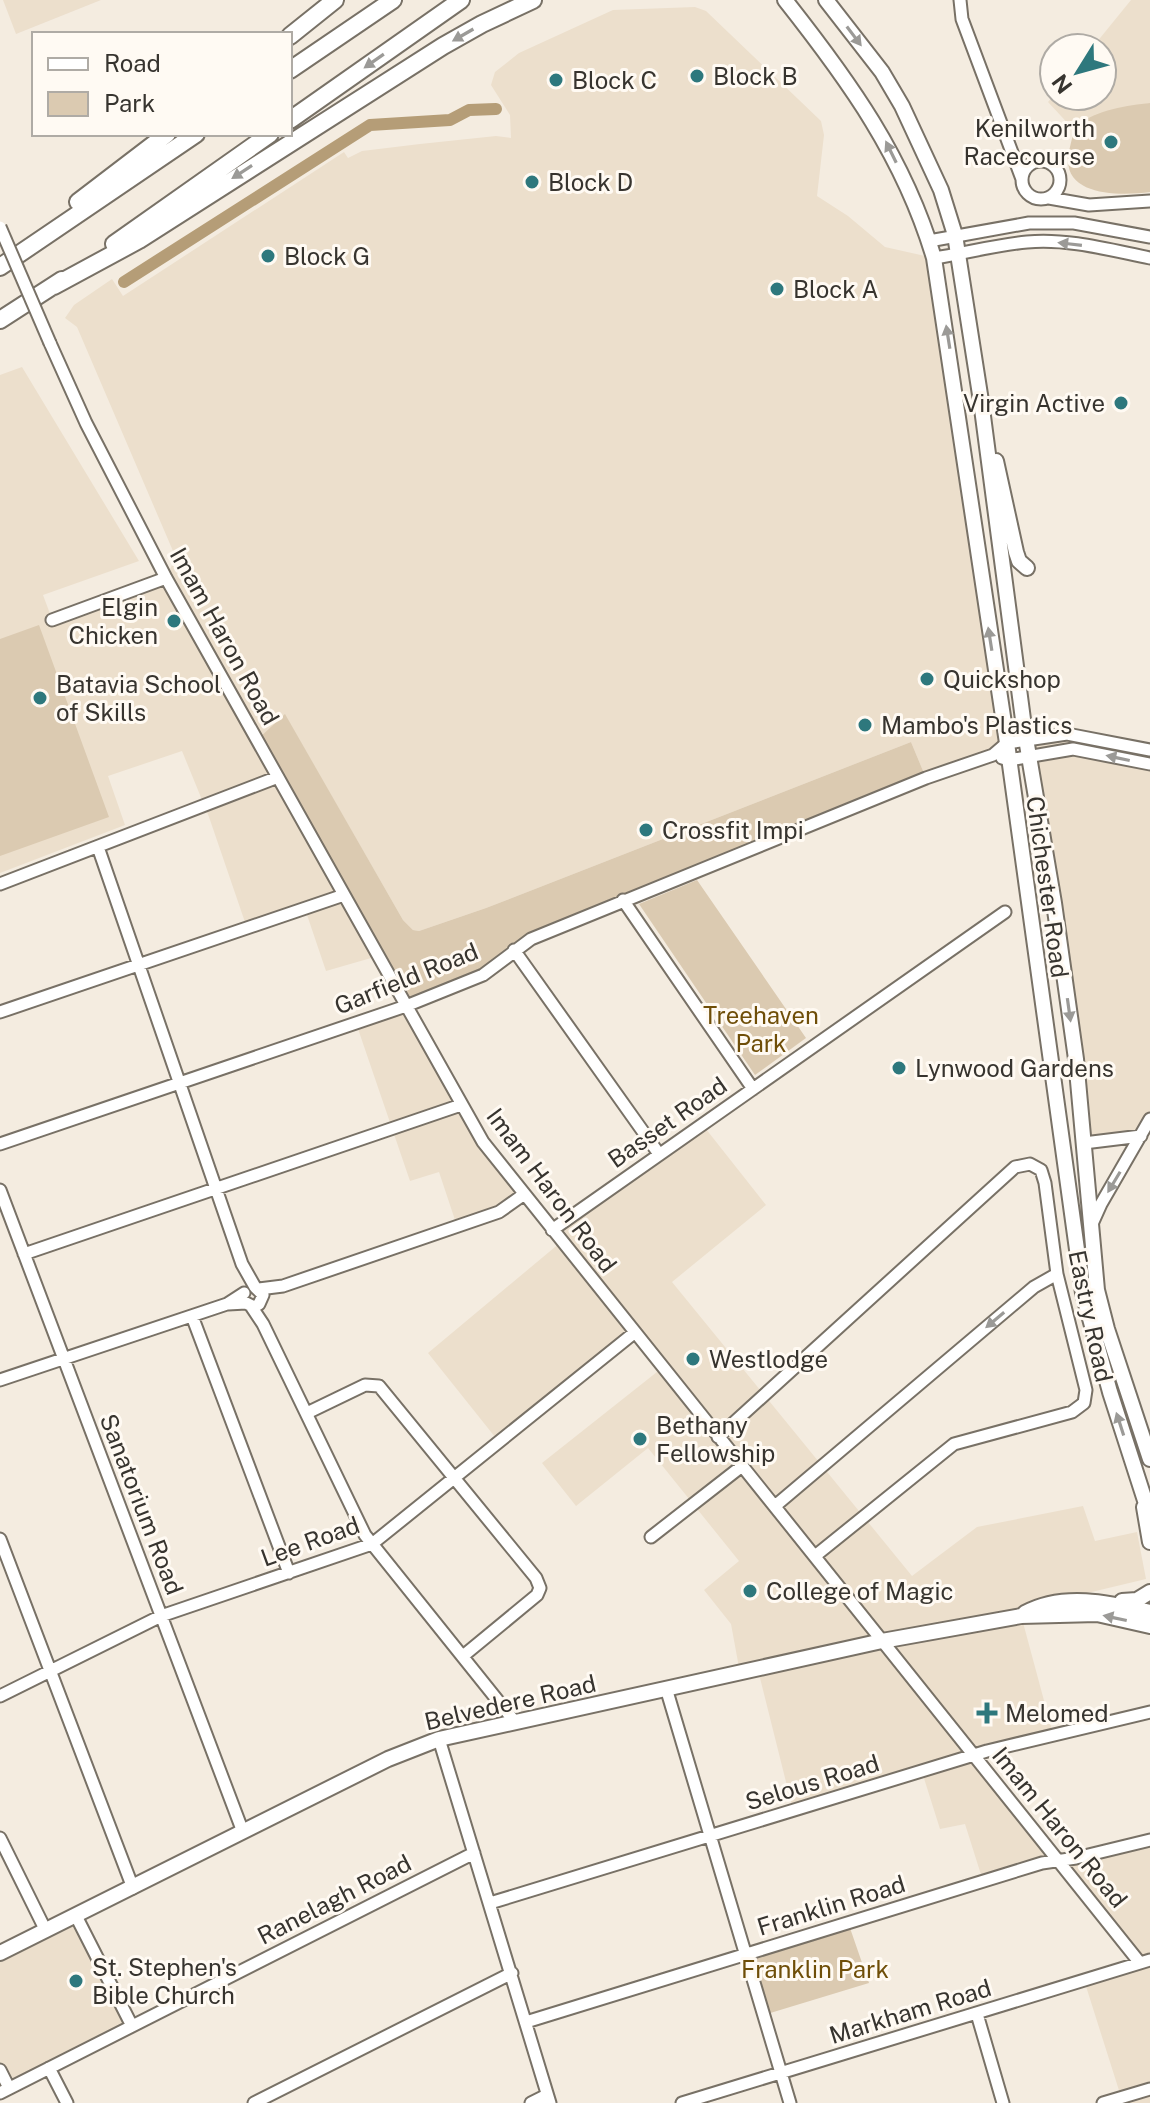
<svg xmlns="http://www.w3.org/2000/svg" width="1150" height="2103" viewBox="0 0 1150 2103" font-family="'Public Sans',sans-serif">
<style>
.built{fill:#ecdfcc}
.green{fill:#dbcab1}
.lines{fill:none;stroke-linecap:round;stroke-linejoin:round}
.canal{stroke:#b59d77;stroke-width:12}
.minor-casing{stroke:#787166;stroke-width:15}
.major-casing{stroke:#787166;stroke-width:18}
.highway-casing{stroke:#787166;stroke-width:20}
.minor{stroke:#fff;stroke-width:11}
.major{stroke:#fff;stroke-width:14}
.highway{stroke:#fff;stroke-width:16}
.minor-bridge-casing{stroke:#787166;stroke-width:15;stroke-linecap:butt}
.minor-bridge{stroke:#fff;stroke-width:11}
.oneway{fill:#9b9a97}
.poi-dot{fill:#2e787d;stroke:#fffaf3;stroke-width:3}
.labels{text-anchor:middle;dominant-baseline:central;stroke-width:6;stroke-linejoin:round;paint-order:stroke}
.poi-label{font-size:24px;fill:#37342f;stroke:#fffaf3;text-anchor:start}
.street-label{font-size:24px;fill:#37342f;stroke:#fffaf3}
.park-label{font-size:24px;fill:#6f4e08;stroke:#fffaf3}
</style>
<rect width="100%" height="100%" fill="#f4ece0"/>
<path class="built" d="M3,0H101L16,34Z
M1131,0H1150V103L1096,116L1083,122L1074,130L1048,102L1054,95L1102,96V48H1092Z
M695,7L706,11L821,121L824,135L817,196L848,216L885,247L934,258L1007,743L926,778L911,742L486,908L419,931L413,930L403,920L285,715L378,956L326,971L305,909L247,928L209,817L182,751L108,776L125,825L0,873V375L22,367L139,561L43,595L52,619L165,578L176,558L77,327L65,318L74,305L112,279L123,296L344,152L348,158L362,151L420,144L496,136L511,138L510,115L491,85L495,72L519,53L613,10Z
M1046,736L1150,750V1119L1141,1136L1084,1143L1026,740Z
M406,1006L461,1105L523,1195L457,1226L439,1172L410,1181L356,1023Z
M702,1124L766,1205L672,1282L912,1576L977,1527L1083,1506L1095,1541L1137,1532L1146,1579L1033,1606L1021,1615L1053,1734L975,1755L1059,1860L1150,1840V2103H1123L1084,1980L1139,1963L1060,1860L983,1881L965,1824L940,1829L922,1772L793,1810L758,1670L740,1673L731,1624L704,1590L739,1561L648,1448L576,1506L542,1463L662,1368L635,1333L499,1442L428,1353L561,1242L552,1230Z
M76,1916L132,2026L0,2093V1953Z"/>
<path class="green" d="M1150,103V192C1119,196 1056,197 1070,147C1072,139 1073,131 1079,125C1095,110 1129,105 1150,103Z
M39,625L109,817L0,856V639Z
M285,714L403,920L413,930L419,931L486,908L911,742L926,778L531,939L493,969L406,1006L258,739Z
M697,880L806,1038L755,1075L639,904Z
M850,1928L869,1983L767,2014L751,1959Z"/>
<g class="lines">
<path class="canal" d="M124,282L370,125L450,120L469,110L496,109"/>
<defs>
<path id="minor" d="M960,0L962,19L1022,179
M1022 180a19 19 0 1 1 38 0a19 19 0 1 1-38 0Z
M1049,198L1089,205L1150,201
M929,241L1029,223H1074L1150,237
M934,258C965,253 996,245 1027,242C1067,238 1110,250 1150,258
M50,343L86,423L166,578L483,1142L1140,1963
M52,620L166,578
M1002,758L1009,760L1073,749L1150,764
M98,847L242,1264L255,1287
M0,884L278,777
M623,900L753,1089
M514,950L659,1154
M0,1012L344,895
M1084,1143L1141,1136
M0,1144L406,1006L483,975L531,939L926,778L993,755L1007,743L1067,734L1150,750
M0,1190L243,1832
M1092,1224L1101,1204L1150,1119
M552,1230L1005,912
M24,1254L461,1105
M259,1289L283,1286L499,1212L523,1195
M228,1304L246,1303L254,1307L259,1304L263,1295L255,1287
M251,1306L263,1324L365,1535L515,1722
M192,1316L289,1573
M0,1380L227,1304L244,1293
M307,1413L365,1385L379,1386L536,1578L540,1588L537,1595L463,1656
M718,1437L1015,1167L1030,1164L1041,1170L1045,1183L1057,1274L1086,1390L1084,1403L1072,1412L954,1444L815,1556
M775,1506L1034,1287L1057,1274
M651,1537L742,1466
M0,1539L133,1888
M666,1688L790,2103
M0,1696L161,1616L372,1544L634,1333
M439,1739L550,2103
M0,1838L46,1931
M490,1903L987,1751L1150,1712
M76,1916L132,2026
M977,2014L1003,2103
M526,2022L1042,1863L1076,1858L1150,1840
M49,2068L67,2103
M0,2070L9,2088
M0,2093L474,1853
M254,2103L512,1973
M531,2103L547,2095
M682,2103L1150,1960
M1103,2103L1150,2089"/>
<path id="major" d="M785,0C849,81 904,157 934,258L1007,743L1083,1293L1110,1392L1150,1516
M826,0L882,72L902,106L941,190L955,235L981,401L1024,727L1054,903L1076,1059L1097,1290L1107,1329L1150,1459
M996,461L1016,552L1019,561L1027,568
M1144,1507L1150,1542
M1122,1601L1137,1600L1150,1592
M1025,1613C1063,1592 1110,1603 1150,1612
M0,1953L388,1759L439,1739L882,1641L1021,1616L1097,1614L1150,1626"/>
<path id="highway" d="M290,36L335,0
M290,70L393,0
M290,120L461,0
M78,202L167,134
M114,244L270,134
M0,267L196,134
M54,286L139,240L443,46L482,24L533,0
M0,320L62,280"/>
</defs>
<use href="#minor" class="minor-casing"/>
<use href="#major" class="major-casing"/>
<use href="#highway" class="highway-casing"/>
<use href="#minor" class="minor"/>
<use href="#major" class="major"/>
<use href="#highway" class="highway"/>
<defs>
<path id="minor-bridge" d="M0,227L50,343"/>
</defs>
<use href="#minor-bridge" class="minor-bridge-casing"/>
<use href="#minor-bridge" class="minor-bridge"/>
</g>
<defs><path id="oneway-solid" d="M-6-.8H1V-3.2L6.5 0L1 3.2V.8H-6Z" transform="scale(2)"/></defs>
<g class="oneway">
<use href="#oneway-solid" transform="translate(463 35) rotate(150)"/>
<use href="#oneway-solid" transform="translate(854 36) rotate(53)"/>
<use href="#oneway-solid" transform="translate(374 61) rotate(145)"/>
<use href="#oneway-solid" transform="translate(891 152) rotate(-116)"/>
<use href="#oneway-solid" transform="translate(242 172) rotate(147)"/>
<use href="#oneway-solid" transform="translate(1070 244) rotate(-173)"/>
<use href="#oneway-solid" transform="translate(948 337) rotate(-99)"/>
<use href="#oneway-solid" transform="translate(990 639) rotate(-99)"/>
<use href="#oneway-solid" transform="translate(1118 758) rotate(-168)"/>
<use href="#oneway-solid" transform="translate(1069 1010) rotate(82)"/>
<use href="#oneway-solid" transform="translate(1114 1182) rotate(121)"/>
<use href="#oneway-solid" transform="translate(995 1320) rotate(140)"/>
<use href="#oneway-solid" transform="translate(1120 1424) rotate(-108)"/>
<use href="#oneway-solid" transform="translate(1115 1618) rotate(-168)"/>
</g>
<g class="poi-dot">
<circle cx="697" cy="76" r="8"/>
<circle cx="556" cy="80" r="8"/>
<circle cx="1111" cy="142" r="8"/>
<circle cx="532" cy="182" r="8"/>
<circle cx="268" cy="256" r="8"/>
<circle cx="777" cy="289" r="8"/>
<circle cx="1121" cy="403" r="8"/>
<circle cx="174" cy="621" r="8"/>
<circle cx="927" cy="679" r="8"/>
<circle cx="40" cy="698" r="8"/>
<circle cx="865" cy="725" r="8"/>
<circle cx="646" cy="830" r="8"/>
<circle cx="899" cy="1068" r="8"/>
<circle cx="693" cy="1359" r="8"/>
<circle cx="640" cy="1439" r="8"/>
<circle cx="750" cy="1591" r="8"/>
<path d="M983 1701h8v8h8v8h-8v8h-8v-8h-8v-8h8z"/>
<circle cx="76" cy="1981" r="8"/>
</g>
<g class="labels">
<g class="poi-label">
<text x="713" y="76">Block B</text>
<text x="572" y="80">Block C</text>
<text x="1095" y="128" text-anchor="end">Kenilworth<tspan x="1095" dy="28">Racecourse</tspan></text>
<text x="548" y="182">Block D</text>
<text x="284" y="256">Block G</text>
<text x="793" y="289">Block A</text>
<text x="1105" y="403" text-anchor="end">Virgin Active</text>
<text x="158" y="607" text-anchor="end">Elgin<tspan x="158" dy="28">Chicken</tspan></text>
<text x="943" y="679">Quickshop</text>
<text x="56" y="684">Batavia School<tspan x="56" dy="28">of Skills</tspan></text>
<text x="881" y="725">Mambo's Plastics</text>
<text x="662" y="830">Crossfit Impi</text>
<text x="915" y="1068">Lynwood Gardens</text>
<text x="709" y="1359">Westlodge</text>
<text x="656" y="1425">Bethany<tspan x="656" dy="28">Fellowship</tspan></text>
<text x="766" y="1591">College of Magic</text>
<text x="1005" y="1713">Melomed</text>
<text x="92" y="1967">St. Stephen's<tspan x="92" dy="28">Bible Church</tspan></text>
</g>
<g class="street-label">
<text transform="translate(225 636) rotate(61)">Imam Haron Road</text>
<text transform="translate(1048 887) rotate(82)">Chichester Road</text>
<text transform="translate(406 978) rotate(-22)">Garfield Road</text>
<text transform="translate(667 1122) rotate(-35)">Basset Road</text>
<text transform="translate(552 1190) rotate(53)">Imam Haron Road</text>
<text transform="translate(1091 1316) rotate(78)">Eastry Road</text>
<text transform="translate(142 1504) rotate(69)">Sanatorium Road</text>
<text transform="translate(310 1541) rotate(-20)">Lee Road</text>
<text transform="translate(510 1702) rotate(-13)">Belvedere Road</text>
<text transform="translate(812 1782) rotate(-17)">Selous Road</text>
<text transform="translate(1060 1827) rotate(51)">Imam Haron Road</text>
<text transform="translate(334 1899) rotate(-27)">Ranelagh Road</text>
<text transform="translate(831 1905) rotate(-17)">Franklin Road</text>
<text transform="translate(910 2011) rotate(-17)">Markham Road</text>
</g>
<g class="park-label">
<text x="761" y="1015">Treehaven<tspan x="761" dy="28">Park</tspan></text>
<text x="815" y="1969">Franklin Park</text>
</g>
</g>
<rect x="32" y="32" width="260" height="104" fill="#fffaf3" stroke="#afaba5" stroke-width="2"/>
<rect x="48" y="58" width="40" height="12" fill="#ffffff" stroke="#afaba5" stroke-width="2"/>
<text x="104" y="72" font-size="24" fill="#37342f">Road</text>
<rect x="48" y="92" width="40" height="24" fill="#dbcab1" stroke="#afaba5" stroke-width="2"/>
<text x="104" y="112" font-size="24" fill="#37342f">Park</text>
<g transform="translate(1078 72) rotate(233)"><circle r="38" fill="#fffaf3" stroke="#afaba5" stroke-width="2"/>
<path d="M0-6L14 30L0 20L-14 30Z" fill="#2e787d"/>
<text y="-12" font-size="22" font-weight="bold" text-anchor="middle" fill="#37342f">N</text>
</g>
</svg>
